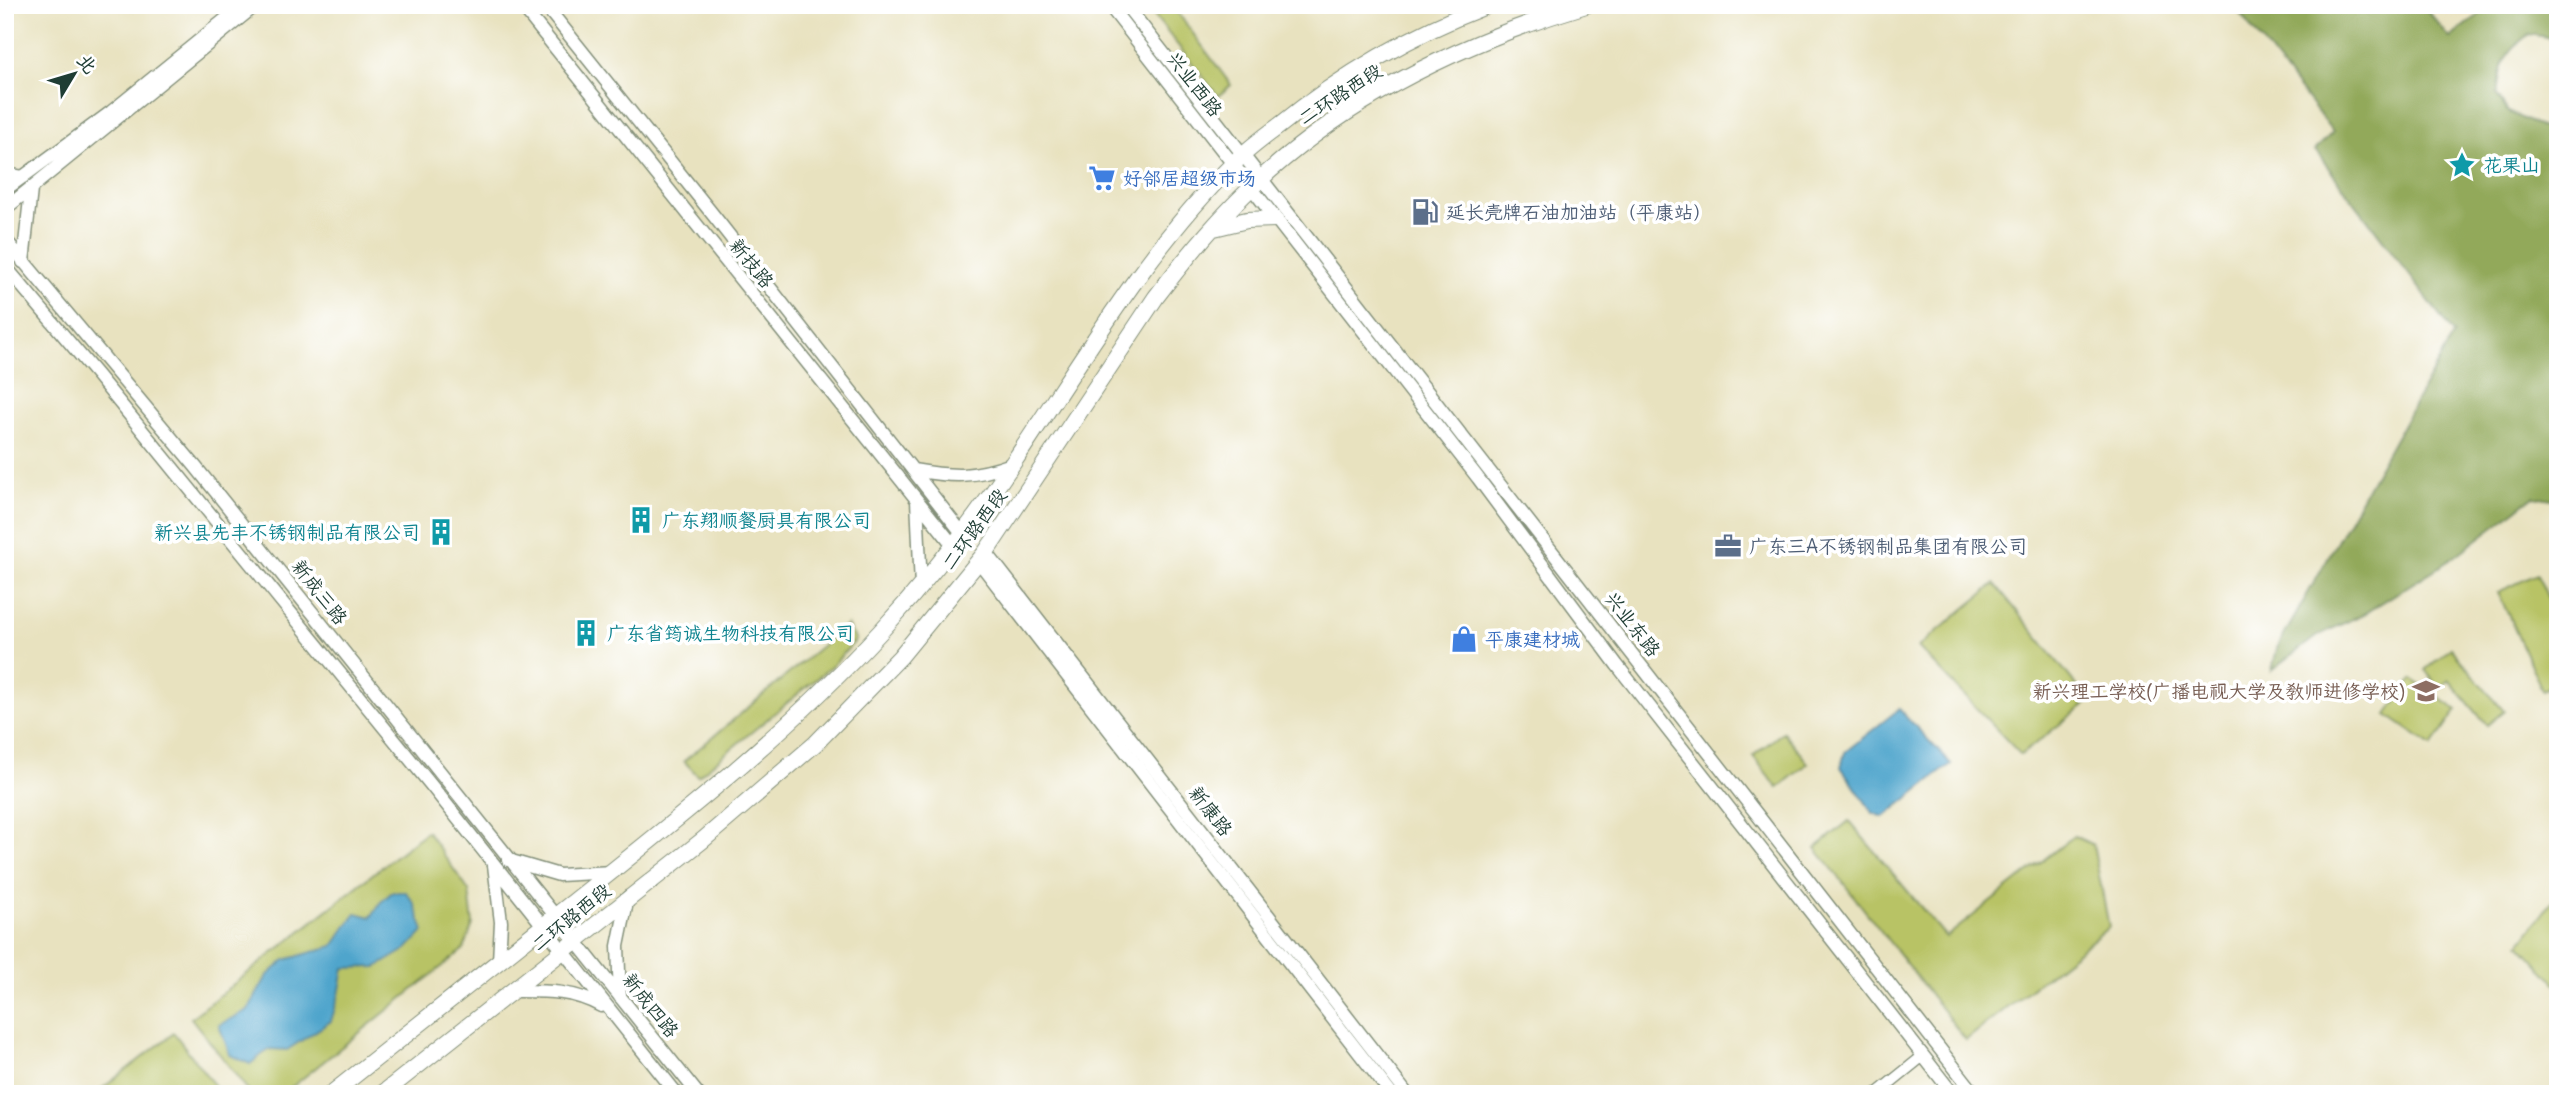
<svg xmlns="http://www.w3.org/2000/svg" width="2563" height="1099" viewBox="0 0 2563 1099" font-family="Delius,'LXGW WenKai TC',sans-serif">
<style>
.green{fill:#b8c365;stroke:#6c804c;stroke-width:2}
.forest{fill:#92a95a;stroke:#587347;stroke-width:2}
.water{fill:#50a5cc;stroke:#387180;stroke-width:2}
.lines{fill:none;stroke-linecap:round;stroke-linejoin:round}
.minor-casing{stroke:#84907a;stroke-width:13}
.tertiary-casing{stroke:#84907a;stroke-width:15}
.primary-casing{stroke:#84907a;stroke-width:18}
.minor{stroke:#fff;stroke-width:10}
.tertiary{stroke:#fff;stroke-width:12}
.primary{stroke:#fff;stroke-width:16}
.labels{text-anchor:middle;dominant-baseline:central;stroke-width:7;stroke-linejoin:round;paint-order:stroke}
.street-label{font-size:19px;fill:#1f3d34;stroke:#fff}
.culture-label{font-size:19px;fill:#0d838f;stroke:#fff;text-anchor:start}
.shop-label{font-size:19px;fill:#366cbe;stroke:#fff;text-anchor:start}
.service-label{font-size:19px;fill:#4e5e75;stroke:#fff;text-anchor:start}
.education-label{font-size:19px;fill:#785e54;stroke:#fff;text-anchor:end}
</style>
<rect width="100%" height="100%" fill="#fff"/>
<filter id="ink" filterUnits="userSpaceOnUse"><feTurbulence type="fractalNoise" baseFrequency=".0143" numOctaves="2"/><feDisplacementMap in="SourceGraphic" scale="14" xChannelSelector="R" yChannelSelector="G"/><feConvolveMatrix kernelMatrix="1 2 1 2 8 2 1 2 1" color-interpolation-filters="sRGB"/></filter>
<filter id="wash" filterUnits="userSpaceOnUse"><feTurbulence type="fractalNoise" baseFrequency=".00686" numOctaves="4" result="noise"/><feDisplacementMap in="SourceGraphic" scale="28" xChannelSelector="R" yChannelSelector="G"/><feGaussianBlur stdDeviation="1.57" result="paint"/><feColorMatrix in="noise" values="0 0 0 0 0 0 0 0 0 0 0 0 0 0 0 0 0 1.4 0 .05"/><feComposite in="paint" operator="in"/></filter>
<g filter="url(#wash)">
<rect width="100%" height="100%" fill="#e8e2bf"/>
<path class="green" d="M1146,5H1172L1231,85L1218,96Z
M2537,574L2558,620V683L2542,690L2498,592Z
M1995,584L2089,701L2021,755L1918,647Z
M847,625L856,640L832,666L698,776L684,761Z
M2451,648L2504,711L2487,725L2449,680L2439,688L2425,670Z
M2412,679L2457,710L2432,746L2387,715Z
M1783,732L1808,763L1778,788L1753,756Z
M1849,821L1946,937L2074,836L2093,845L2109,927L1966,1040L1816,848Z
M427,831L469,891L473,924L464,949L283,1094H251L191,1018Z
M2558,893V986L2520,944Z
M174,1033L221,1094H95Z"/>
<path class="forest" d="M2233,5H2423L2450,38L2491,5H2558V39L2529,34C2502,55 2501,63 2497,95L2508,112L2558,135V500L2534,496L2453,558L2365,613L2317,636L2272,670L2277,648L2454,334L2315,150L2333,132Z"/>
<path class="water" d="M1899,709L1951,764L1884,817L1873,813L1841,767L1845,752Z
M392,892H406L414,903L424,931L407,949L377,967L344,968L339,995L331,1021L287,1050L269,1049L250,1064L230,1055L219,1025L248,1010L267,976L285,960L333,946L356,913L371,917L381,902Z"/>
</g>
<g filter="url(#ink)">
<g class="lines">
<defs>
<path id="minor" d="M1876,1094L1923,1056"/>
<path id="tertiary" d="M521,5L953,545
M545,5L714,216L962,533
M1109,5L1478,478L1617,665L1953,1094
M1126,5L1975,1094
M5,174L23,177
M5,190L111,112L243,5
M5,209L256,5
M5,239L195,466L698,1094
M23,262L31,190
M5,266L97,375L431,785L677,1094
M913,470C953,477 973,478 1012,464
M917,500L921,587
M986,552L1407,1094
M979,562L1391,1094
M508,860L559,875L612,872
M494,865L501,922L499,961
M513,991C545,991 573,990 601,1006
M620,997L618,946L628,897"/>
<path id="primary" d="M1214,228L1247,220L1275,219
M331,1094C412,1030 492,967 572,903C679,818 788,732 881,631C930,578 975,520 1015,460C1084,357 1147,249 1235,162C1249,148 1264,137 1279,126C1342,75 1412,34 1488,5
M382,1094L703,840L815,744L900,657L986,552L1156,297C1185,259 1216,221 1251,188C1345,98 1462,42 1586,5"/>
</defs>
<use href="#minor" class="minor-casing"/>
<use href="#tertiary" class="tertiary-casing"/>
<use href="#primary" class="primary-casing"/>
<use href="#minor" class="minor"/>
<use href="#tertiary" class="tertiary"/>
<use href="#primary" class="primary"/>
</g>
</g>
<defs>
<symbol id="sight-bare" viewBox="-9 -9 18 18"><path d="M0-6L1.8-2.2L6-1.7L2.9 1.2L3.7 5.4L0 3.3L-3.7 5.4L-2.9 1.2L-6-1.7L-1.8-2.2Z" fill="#0f9aa8" stroke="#fff" stroke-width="2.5" paint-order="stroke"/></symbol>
<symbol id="supermarket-bare" viewBox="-9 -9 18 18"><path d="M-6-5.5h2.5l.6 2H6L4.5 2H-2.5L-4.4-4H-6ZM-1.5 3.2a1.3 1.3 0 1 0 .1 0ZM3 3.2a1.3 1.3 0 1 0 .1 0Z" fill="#3f7fe0" stroke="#fff" stroke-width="2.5" paint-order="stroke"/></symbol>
<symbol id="fuel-bare" viewBox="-9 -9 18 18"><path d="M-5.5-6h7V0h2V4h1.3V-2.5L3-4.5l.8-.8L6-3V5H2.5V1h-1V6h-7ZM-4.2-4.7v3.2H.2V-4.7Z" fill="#5c6f8a" stroke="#fff" stroke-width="2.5" paint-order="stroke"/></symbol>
<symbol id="building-bare" viewBox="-9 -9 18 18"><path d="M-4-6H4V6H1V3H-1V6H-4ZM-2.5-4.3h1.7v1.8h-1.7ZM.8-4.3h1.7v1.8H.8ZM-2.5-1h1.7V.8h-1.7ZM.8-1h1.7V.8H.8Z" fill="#0f9aa8" stroke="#fff" stroke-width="2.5" paint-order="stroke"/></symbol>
<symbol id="office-bare" viewBox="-9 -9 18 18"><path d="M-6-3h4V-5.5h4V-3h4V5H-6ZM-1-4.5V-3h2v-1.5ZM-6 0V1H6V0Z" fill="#5c6f8a" stroke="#fff" stroke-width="2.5" paint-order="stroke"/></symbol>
<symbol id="shop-bare" viewBox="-9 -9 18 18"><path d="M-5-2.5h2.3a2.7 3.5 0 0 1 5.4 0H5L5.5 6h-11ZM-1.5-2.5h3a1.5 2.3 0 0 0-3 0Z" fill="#3f7fe0" stroke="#fff" stroke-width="2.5" paint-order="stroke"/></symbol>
<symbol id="university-bare" viewBox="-9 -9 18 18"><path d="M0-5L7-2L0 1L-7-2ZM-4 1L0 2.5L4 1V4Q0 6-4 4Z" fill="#8d6e63" stroke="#fff" stroke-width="2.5" paint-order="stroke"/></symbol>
</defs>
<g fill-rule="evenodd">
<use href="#sight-bare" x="2443" y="146" width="38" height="38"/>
<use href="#supermarket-bare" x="1083" y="159" width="38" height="38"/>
<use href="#fuel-bare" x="1406" y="193" width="38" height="38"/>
<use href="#building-bare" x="622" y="501" width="38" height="38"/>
<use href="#building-bare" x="422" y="513" width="38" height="38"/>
<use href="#office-bare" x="1709" y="527" width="38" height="38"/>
<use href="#building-bare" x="567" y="614" width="38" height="38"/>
<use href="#shop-bare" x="1445" y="620" width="38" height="38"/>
<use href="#university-bare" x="2407" y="672" width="38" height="38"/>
</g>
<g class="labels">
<g class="street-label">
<text transform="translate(1195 84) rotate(52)">兴业西路</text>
<text transform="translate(1340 94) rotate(-33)">二环路西段</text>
<text transform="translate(752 263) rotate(51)">新技路</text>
<text transform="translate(974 529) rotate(-54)">二环路西段</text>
<text transform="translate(320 592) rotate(52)">新成三路</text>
<text transform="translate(1633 624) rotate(52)">兴业东路</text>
<text transform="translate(1211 811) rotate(52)">新康路</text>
<text transform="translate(571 917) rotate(-39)">二环路西段</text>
<text transform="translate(651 1005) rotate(51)">新成四路</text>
</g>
<g class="culture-label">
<text x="2483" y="165">花果山</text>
<text x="662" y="520">广东翔顺餐厨具有限公司</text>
<text x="420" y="532" text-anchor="end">新兴县先丰不锈钢制品有限公司</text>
<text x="607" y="633">广东省筠诚生物科技有限公司</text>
</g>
<g class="shop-label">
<text x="1123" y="178">好邻居超级市场</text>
<text x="1485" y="639">平康建材城</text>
</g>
<g class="service-label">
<text x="1446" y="212">延长壳牌石油加油站（平康站）</text>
<text x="1749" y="546">广东三A不锈钢制品集团有限公司</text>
</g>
<g class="education-label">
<text x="2405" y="691">新兴理工学校(广播电视大学及教师进修学校)</text>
</g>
</g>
<rect width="2563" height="1099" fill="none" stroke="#fff" stroke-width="28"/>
<g transform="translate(74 74) rotate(52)" stroke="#ffffff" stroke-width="5" paint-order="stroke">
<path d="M0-5L12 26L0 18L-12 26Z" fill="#1f3d34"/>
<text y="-10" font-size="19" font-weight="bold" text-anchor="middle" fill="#1f3d34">北</text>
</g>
</svg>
